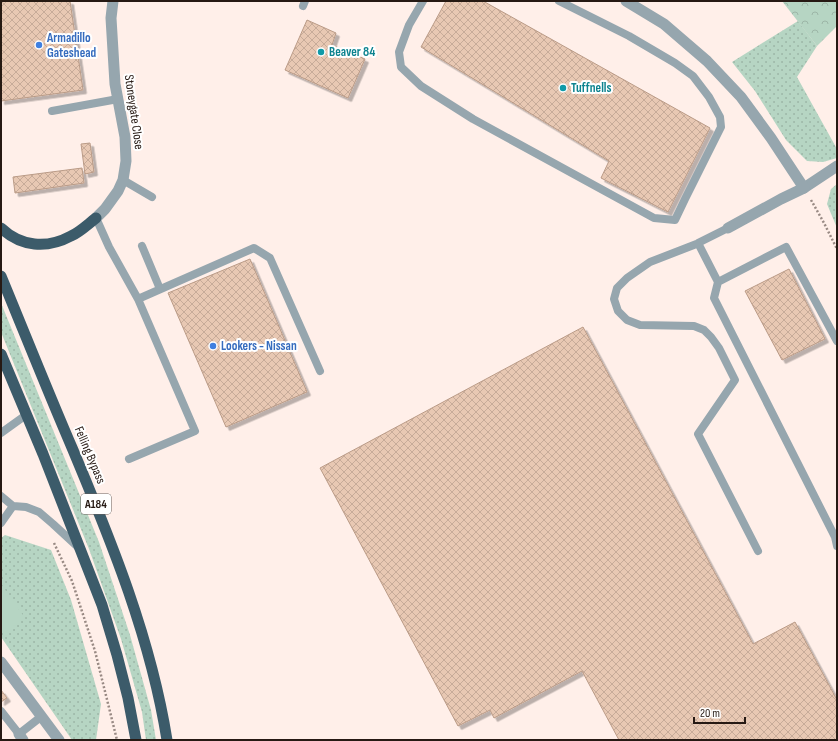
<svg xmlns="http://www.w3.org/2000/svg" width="838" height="741" viewBox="0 0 838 741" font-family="'Sofia Sans Condensed',sans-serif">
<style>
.grass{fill:url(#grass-dots)}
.forest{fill:url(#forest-crowns)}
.pitch{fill:#b6d5c3}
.building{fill:url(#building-cross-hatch);stroke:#ba9b87;filter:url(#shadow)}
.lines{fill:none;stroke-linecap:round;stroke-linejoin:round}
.path{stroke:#998a84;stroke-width:2.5;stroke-dasharray:2 2;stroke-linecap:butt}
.service{stroke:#96a6ae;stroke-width:8}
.minor{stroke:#96a6ae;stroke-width:11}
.tertiary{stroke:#96a6ae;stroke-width:11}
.trunk{stroke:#3c5b6a;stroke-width:11}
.shop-dot{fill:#3f7fe0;stroke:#fff;stroke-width:1.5}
.culture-dot{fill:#0f9aa8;stroke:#fff;stroke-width:1.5}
.labels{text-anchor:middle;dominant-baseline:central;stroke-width:4;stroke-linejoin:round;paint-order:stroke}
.shield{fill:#fff;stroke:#675e5a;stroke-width:1}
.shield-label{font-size:12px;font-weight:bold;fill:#261913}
.shop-label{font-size:13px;font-weight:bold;fill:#366cbe;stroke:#fff;text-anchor:start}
.culture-label{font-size:13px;font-weight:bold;fill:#0d838f;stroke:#fff;text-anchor:start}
.street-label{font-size:13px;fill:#261913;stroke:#fff}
</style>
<defs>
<pattern id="grass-dots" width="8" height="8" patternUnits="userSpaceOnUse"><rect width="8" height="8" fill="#b6d5c3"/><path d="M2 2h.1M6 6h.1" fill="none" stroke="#9cb6a7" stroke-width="1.8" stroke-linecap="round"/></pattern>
<pattern id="forest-crowns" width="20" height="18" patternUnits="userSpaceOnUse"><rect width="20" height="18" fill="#b6d5c3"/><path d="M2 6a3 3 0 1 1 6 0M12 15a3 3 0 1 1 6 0" fill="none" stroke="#9cb6a7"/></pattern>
<pattern id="building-cross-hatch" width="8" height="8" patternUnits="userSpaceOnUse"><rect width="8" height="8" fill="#e8c8b3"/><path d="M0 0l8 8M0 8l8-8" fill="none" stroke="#c7ab99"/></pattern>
<filter id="shadow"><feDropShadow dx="3.5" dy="3.5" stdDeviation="0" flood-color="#0004"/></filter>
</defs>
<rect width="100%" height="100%" fill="#ffefe9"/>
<path class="grass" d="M798,21L817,46L797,77L837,149V158L823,162L807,161L786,140L755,91L732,62Z
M837,184V228L827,204L831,189Z
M1,303L99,542L130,635L151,710L156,740H146L142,712L121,639L89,549L1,332Z
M5,535L51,550L71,600L101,704L96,740H72L1,637V538Z"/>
<path class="forest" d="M782,1H837V26L817,46Z"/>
<path class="pitch" d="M1,584L25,618L4,633L1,629Z"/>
<path class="building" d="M1,1H70L83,90L1,101Z
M446,1H483L710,128L668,212L601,178L609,161L421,47Z
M307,20L336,33L332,45L365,59L348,98L285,70Z
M90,143L94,172L85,174L81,144Z
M82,168L84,183L15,193L13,177Z
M250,259L307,392L226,427L168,293Z
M789,269L825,339L782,360L745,291Z
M583,327L753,644L795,622L837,700V740H619L582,671L494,718L490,710L458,726L320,468Z
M1,690L7,698L1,702Z"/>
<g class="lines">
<path class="path" d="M811,200L824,223L837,249
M54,543L72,581L95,651L117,740"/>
<path class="service" d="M423,1L409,25L399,52L401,67L421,86L473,119L654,218L675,220L685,199L721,127L720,117L709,97L693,76L675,63L629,36L559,1
M303,6L305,1
M52,111L118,99
M123,180L152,197
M96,218L109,247L138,299L195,431L129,459
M728,228L698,243L718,282L786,247L837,341
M699,243L650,262L627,278L617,288L614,299L618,311L627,320L640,325L694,326L704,330L711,337L719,348L735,380L698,434L758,551
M142,246L160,289
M718,282L714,298L835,537L837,546
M138,299L254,248L270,258L320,371
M1,433L26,415
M1,496L13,506L26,507L39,512L53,524L79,548
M1,523L13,506
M1,711L19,734L42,716"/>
<path class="minor" d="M804,188L837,166
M1,662L59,740
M19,734L23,740"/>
<path class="tertiary" d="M626,1L664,24L707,61L741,97L771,138L804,188L781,199L728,228
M96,218L105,209L118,191L123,180L126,161L125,137L115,84L111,18L113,1"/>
<path class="trunk" d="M1,228C21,247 47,249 71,236C80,232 88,224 96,218
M1,276C25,334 48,392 73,450C112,543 151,639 167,740
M1,354L43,454L102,605L117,655L128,698L136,740"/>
</g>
<g class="shop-dot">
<circle cx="39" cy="45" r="4"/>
<circle cx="213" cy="346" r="4"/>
</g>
<g class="culture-dot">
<circle cx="321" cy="52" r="4"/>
<circle cx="563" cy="88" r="4"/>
</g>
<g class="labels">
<rect class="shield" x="81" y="494" width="30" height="20" rx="3"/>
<g class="shield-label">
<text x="96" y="504">A184</text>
</g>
<g class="shop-label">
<text x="47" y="38">Armadillo<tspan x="47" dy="15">Gateshead</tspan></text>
<text x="221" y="346">Lookers - Nissan</text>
</g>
<g class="culture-label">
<text x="329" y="52">Beaver 84</text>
<text x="571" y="88">Tuffnells</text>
</g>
<g class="street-label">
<text transform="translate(134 112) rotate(82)">Stoneygate Close</text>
<text transform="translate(90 455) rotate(67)">Felling Bypass</text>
</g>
</g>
<rect width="838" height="741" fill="none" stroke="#261913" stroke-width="4"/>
<path d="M694 717v6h51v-6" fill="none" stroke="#261913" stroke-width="2"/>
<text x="700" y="717" font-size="12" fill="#261913" stroke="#ffffff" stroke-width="3" paint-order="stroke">20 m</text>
</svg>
